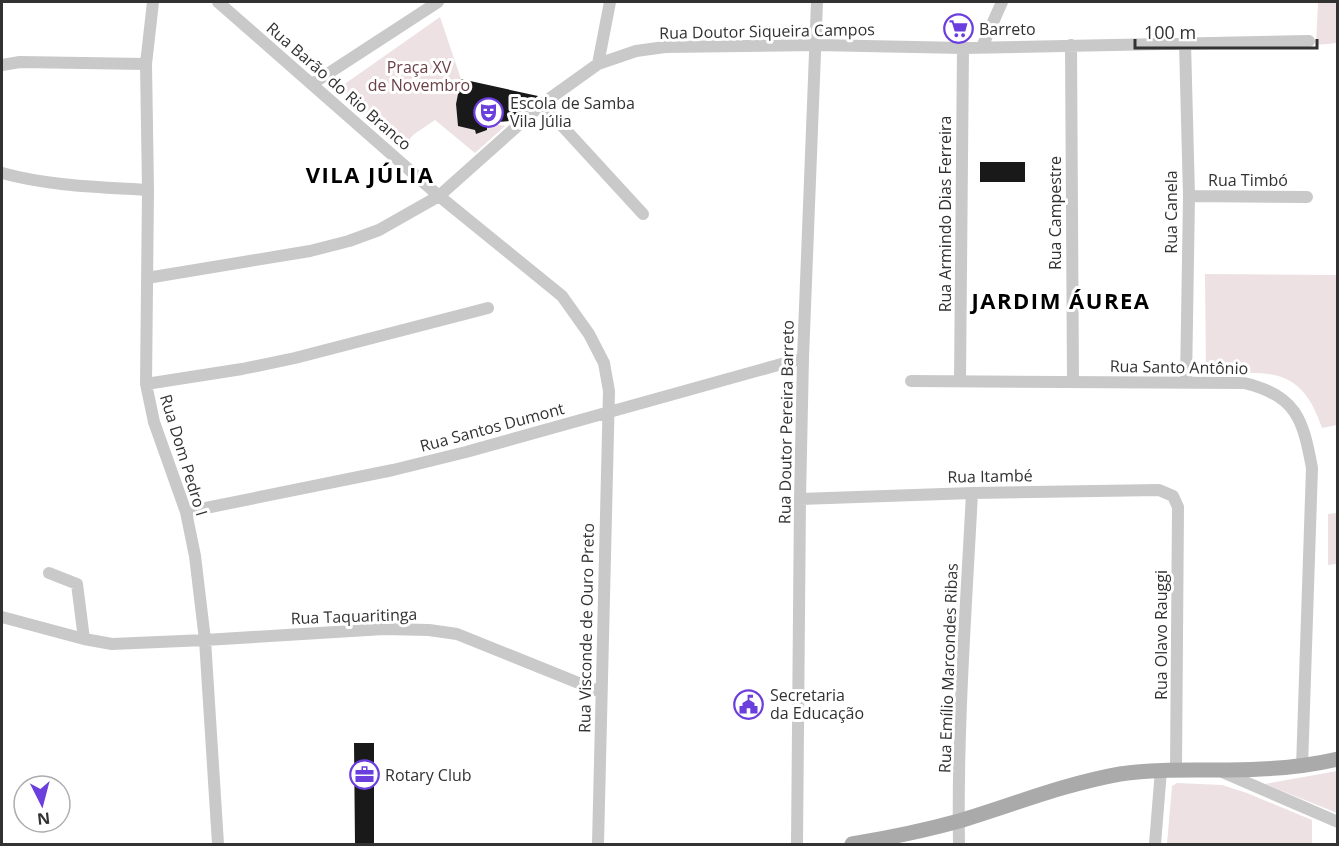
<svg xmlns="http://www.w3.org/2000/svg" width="1339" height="846" viewBox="0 0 1339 846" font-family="'Open Sans',sans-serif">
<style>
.green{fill:#ede1e3}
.building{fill:#191919}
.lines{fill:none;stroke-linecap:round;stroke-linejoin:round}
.minor{stroke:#c9c9c9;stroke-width:12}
.major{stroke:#aaa;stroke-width:15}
.labels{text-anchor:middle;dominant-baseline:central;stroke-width:6;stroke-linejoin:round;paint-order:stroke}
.poi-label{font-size:16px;fill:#323232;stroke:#fff;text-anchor:start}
.street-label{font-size:16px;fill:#323232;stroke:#fff}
.park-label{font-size:16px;fill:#6c4045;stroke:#fff}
.district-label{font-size:22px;font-weight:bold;letter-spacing:1.5px;fill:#000;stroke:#fff}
</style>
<rect width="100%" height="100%" fill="#fff"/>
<path class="green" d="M1318,2H1337V43L1316,45Z
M440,17L461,79L456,104L458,126L474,127L476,134L487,130V123L505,126L475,153L435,120L413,135L403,148L343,92L342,88L346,83Z
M1205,274L1337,275V425L1322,428C1300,362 1265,373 1206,375Z
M1337,513V564L1328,565V514Z
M1337,771V813L1265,784Z
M1177,783L1222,785L1247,793L1312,820V844H1167L1172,786Z"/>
<path class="building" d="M461,79L538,96L511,121L487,123V130L476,134L475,130L458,126L456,104Z
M980,162H1025V182H980Z
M354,743H374V844H355Z"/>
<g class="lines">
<path class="minor" d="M153,2L146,64L148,190L146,384L154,422L186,512L195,556L205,640L218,844
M218,2L439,196L562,296L589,334L604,363L609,391L598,844
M1185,43L1189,196L1186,382
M1071,45L1073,382
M982,47L1002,2
M598,64L610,2
M2,65L20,62L146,64
M312,84L438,2
M542,104L643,214
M2,173C49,186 99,187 148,190
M1189,196L1307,197
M147,278L310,251L349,241L379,230L439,196L542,104L598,64L636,51L665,47L816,45L963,48L1309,41
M911,381L1244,383C1296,395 1303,419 1312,468L1302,767
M960,381L963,48
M146,384L242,369L295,358L488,308
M800,499L972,493L1159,490L1173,496L1178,507L1176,769
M186,512L393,470L466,452L803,358
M49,573L77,584L84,639
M2,617L84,639L112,644L205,640L384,629L429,630L457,634L601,692
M1220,771L1338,822
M797,844L800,499L803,358L817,2
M959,844C957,728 966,609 972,493
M1155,844L1161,770"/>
<path class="major" d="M852,844C888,838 923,831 959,821C1012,805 1064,784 1120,774C1167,767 1214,772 1261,769C1287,768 1312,765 1338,759"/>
</g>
<defs>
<symbol id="supermarket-ring" viewBox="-11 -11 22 22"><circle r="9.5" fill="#fff" stroke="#6b3fdd" stroke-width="1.5"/><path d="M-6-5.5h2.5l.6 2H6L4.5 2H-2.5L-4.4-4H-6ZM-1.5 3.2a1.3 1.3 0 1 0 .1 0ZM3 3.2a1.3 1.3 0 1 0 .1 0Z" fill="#6b3fdd"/></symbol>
<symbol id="theatre-ring" viewBox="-11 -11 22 22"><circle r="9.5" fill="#fff" stroke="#6b3fdd" stroke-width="1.5"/><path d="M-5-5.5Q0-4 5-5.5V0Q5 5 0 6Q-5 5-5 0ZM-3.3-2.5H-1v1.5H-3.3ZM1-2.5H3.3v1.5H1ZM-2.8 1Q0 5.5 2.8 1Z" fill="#6b3fdd"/></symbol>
<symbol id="civic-ring" viewBox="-11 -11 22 22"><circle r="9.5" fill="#fff" stroke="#6b3fdd" stroke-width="1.5"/><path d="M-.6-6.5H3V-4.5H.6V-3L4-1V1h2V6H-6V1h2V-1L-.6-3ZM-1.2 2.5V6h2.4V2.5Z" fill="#6b3fdd"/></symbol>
<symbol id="office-ring" viewBox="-11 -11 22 22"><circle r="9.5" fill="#fff" stroke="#6b3fdd" stroke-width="1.5"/><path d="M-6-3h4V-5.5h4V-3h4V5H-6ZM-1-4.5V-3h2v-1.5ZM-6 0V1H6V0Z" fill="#6b3fdd"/></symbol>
</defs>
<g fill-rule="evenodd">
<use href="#supermarket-ring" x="942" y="12" width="33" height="33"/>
<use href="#theatre-ring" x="472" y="96" width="33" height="33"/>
<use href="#civic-ring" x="732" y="688" width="33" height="33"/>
<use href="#office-ring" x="348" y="758" width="33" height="33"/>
</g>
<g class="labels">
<g class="poi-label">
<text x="979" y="29">Barreto</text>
<text x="510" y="103">Escola de Samba<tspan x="510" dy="18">Vila Júlia</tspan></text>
<text x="770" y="695">Secretaria<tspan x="770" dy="18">da Educação</tspan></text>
<text x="385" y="775">Rotary Club</text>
</g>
<g class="street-label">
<text transform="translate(767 31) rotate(-1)">Rua Doutor Siqueira Campos</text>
<text transform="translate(339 86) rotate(41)">Rua Barão do Rio Branco</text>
<text x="1248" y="180">Rua Timbó</text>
<text transform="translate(1171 212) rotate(-90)">Rua Canela</text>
<text transform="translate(1055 213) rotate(-90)">Rua Campestre</text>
<text transform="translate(945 214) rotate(-90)">Rua Armindo Dias Ferreira</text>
<text transform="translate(1179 367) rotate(1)">Rua Santo Antônio</text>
<text transform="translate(786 422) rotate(-89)">Rua Doutor Pereira Barreto</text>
<text transform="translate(492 427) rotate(-15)">Rua Santos Dumont</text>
<text transform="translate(184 455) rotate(73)">Rua Dom Pedro I</text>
<text transform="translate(990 476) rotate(-1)">Rua Itambé</text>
<text transform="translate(354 616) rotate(-2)">Rua Taquaritinga</text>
<text transform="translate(586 628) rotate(-89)">Rua Visconde de Ouro Preto</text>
<text transform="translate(1161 635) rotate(-90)">Rua Olavo Rauggi</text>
<text transform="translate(948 668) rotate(-88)">Rua Emílio Marcondes Ribas</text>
</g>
<g class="park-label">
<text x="419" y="67">Praça XV<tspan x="419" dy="18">de Novembro</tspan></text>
</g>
<g class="district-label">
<text x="370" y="174">VILA JÚLIA</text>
<text x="1061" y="300">JARDIM ÁUREA</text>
</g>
</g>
<rect width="1339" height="846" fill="none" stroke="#323232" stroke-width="6"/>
<g transform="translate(42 804) rotate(174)"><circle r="28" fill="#ffffff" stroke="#adadad" stroke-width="1.5"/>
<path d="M0-4.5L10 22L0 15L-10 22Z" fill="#6b3fdd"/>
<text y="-9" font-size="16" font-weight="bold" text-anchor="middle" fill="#323232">N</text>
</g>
<path d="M1135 39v9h182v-9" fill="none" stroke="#323232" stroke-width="3"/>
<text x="1144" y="39" font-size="18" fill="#323232" stroke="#ffffff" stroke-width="4.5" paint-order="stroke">100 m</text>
</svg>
